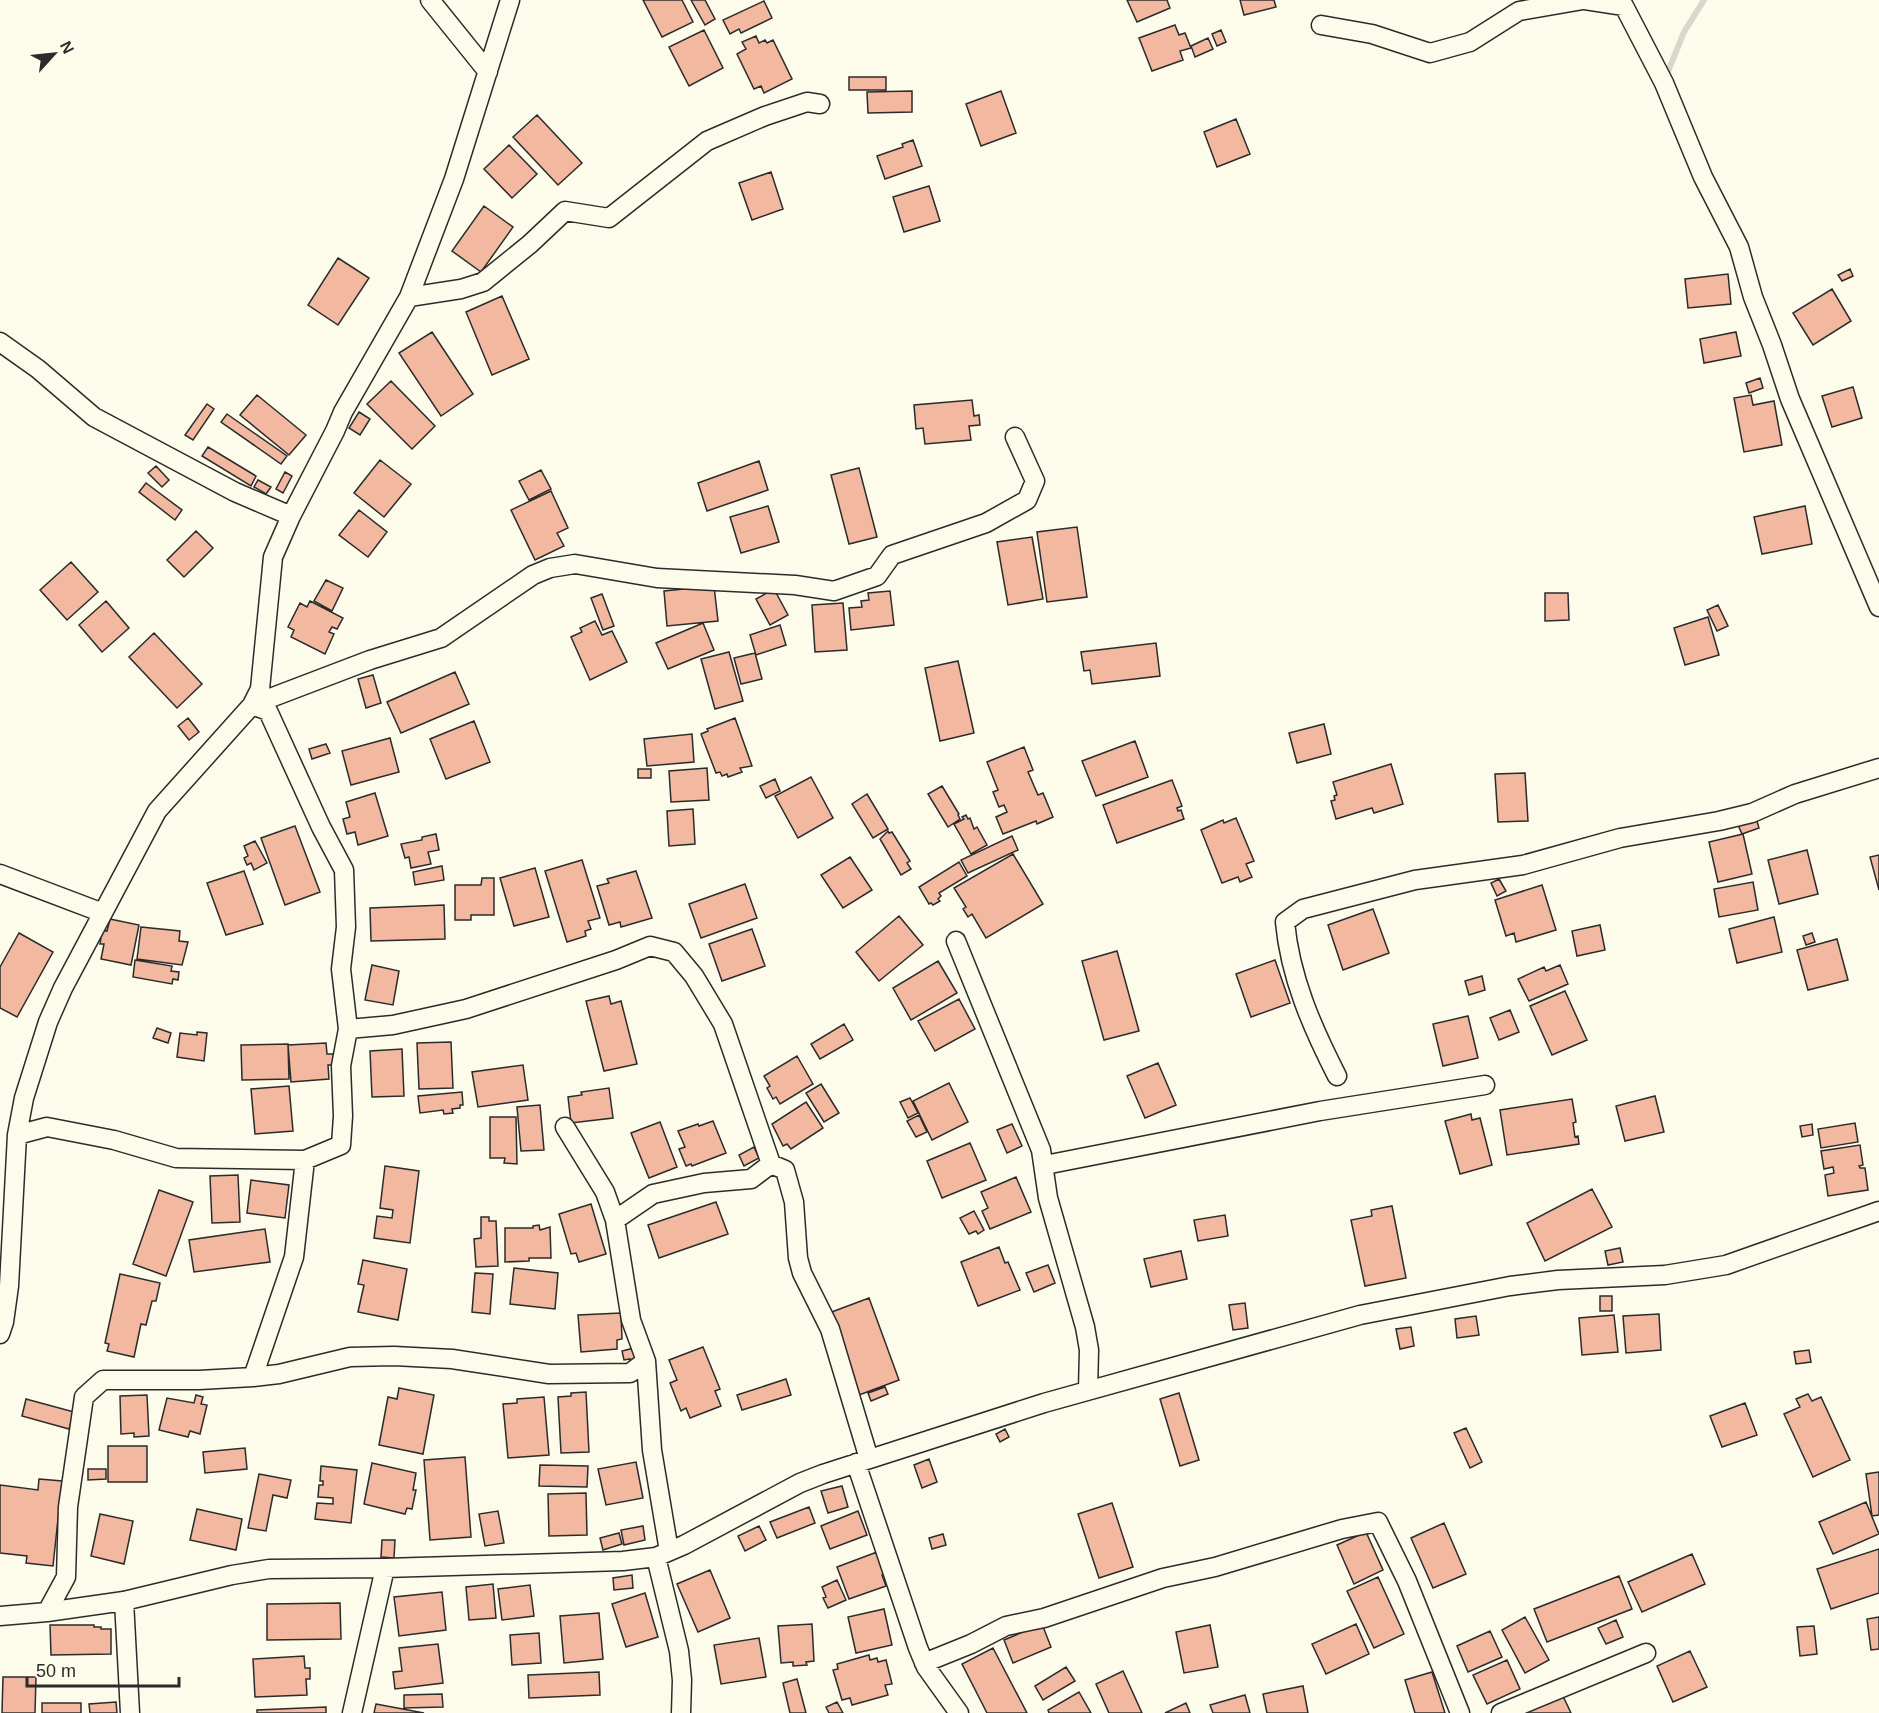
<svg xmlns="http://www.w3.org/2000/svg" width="1879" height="1713" viewBox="0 0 1879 1713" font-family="Helvetica,sans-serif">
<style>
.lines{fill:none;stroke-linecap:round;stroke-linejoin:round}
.stream{stroke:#d8d7c9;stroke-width:6}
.building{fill:#f2b8a0;stroke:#2b2b2b;stroke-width:1.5}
.street-casing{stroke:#2b2b2b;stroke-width:21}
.street{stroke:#fdfbea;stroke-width:18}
</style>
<rect width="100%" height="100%" fill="#fdfbea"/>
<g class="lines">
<path class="stream" d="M1665,79L1684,32L1704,0"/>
</g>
<path class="building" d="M643,0H682L693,22L662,37Z
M691,0H705L715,19L705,25Z
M1127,0H1167L1170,8L1137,22Z
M1240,0H1274L1276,7L1244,15Z
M764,1L772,18L741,33L739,29L730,34L723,20Z
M1175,25L1179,35L1185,33L1191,48L1180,51L1183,60L1152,71L1139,38Z
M704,30L723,68L689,86L669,47Z
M1221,30L1226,42L1217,46L1212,34Z
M756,36L759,43L765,40L767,43L773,40L792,79L764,93L761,86L754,89L737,54L746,49L742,42Z
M1208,38L1213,49L1195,57L1191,46Z
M849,77H886V90H849Z
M912,91V112L868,113L867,92Z
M1001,91L1016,133L981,146L966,104Z
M537,115L582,163L558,185L513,137Z
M1236,119L1250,154L1217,167L1204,132Z
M913,140L922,166L885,179L877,156L903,147L902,144Z
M509,145L537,174L512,198L484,169Z
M771,172L783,209L752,220L739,183Z
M929,186L940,221L904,232L893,197Z
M484,206L513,227L481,272L452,251Z
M338,258L369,278L338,325L308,305Z
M1850,269L1853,276L1842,281L1838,275Z
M1728,274L1731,304L1688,308L1685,279Z
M1832,289L1851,321L1813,345L1793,313Z
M502,296L529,359L492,375L466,312Z
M432,332L473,394L441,416L399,353Z
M1736,332L1741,356L1704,363L1700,339Z
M1760,378L1763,388L1749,393L1746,383Z
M391,381L435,426L412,449L367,404Z
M1853,387L1862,418L1832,427L1822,396Z
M257,395L306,435L289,455L240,415Z
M1751,395L1753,405L1774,401L1782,445L1744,452L1734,398Z
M972,400L974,416L979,415L980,425L969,426L971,440L925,444L923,428L916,429L914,405Z
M207,404L214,409L193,440L185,435Z
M359,412L370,419L360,435L349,428Z
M227,414L287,456L281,464L221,422Z
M208,447L256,476L251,486L202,456Z
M380,460L411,484L384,517L354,493Z
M759,461L768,490L707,511L698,483Z
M156,466L169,480L162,487L148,473Z
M859,468L877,537L849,544L831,475Z
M541,470L551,489L529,500L519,481Z
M285,472L292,476L283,493L276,489Z
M258,480L271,487L266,494L254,487Z
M146,483L182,510L175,520L139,492Z
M551,491L568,528L557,533L564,546L535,560L511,510Z
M768,506L779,542L741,553L730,517Z
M1805,506L1812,544L1762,554L1754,517Z
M359,510L387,532L368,557L339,535Z
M1077,527L1087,597L1047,602L1037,532Z
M196,531L213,548L184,577L167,560Z
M1032,537L1043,599L1008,605L997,542Z
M71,562L98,592L67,620L40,590Z
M326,580L343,588L332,611L314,601Z
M714,586L718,621L667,626L664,591Z
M774,589L788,615L770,625L756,599Z
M890,591L894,625L851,630L849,608L862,607L861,601L869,600L868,593Z
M1545,593H1568L1569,620L1545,621Z
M602,594L614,626L603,630L591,598Z
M106,601L129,628L102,652L79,625Z
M310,601L343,618L337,629L332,627L329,632L334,634L325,654L291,637L294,630L288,627L300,603L307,607Z
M843,603L847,650L815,652L812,605Z
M1718,605L1728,626L1717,631L1707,610Z
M1708,617L1719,655L1685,665L1674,628Z
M595,621L602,635L612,631L627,662L590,680L571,637L582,632L580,628Z
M703,623L714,650L668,669L656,643Z
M780,625L786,645L756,655L750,635Z
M154,633L202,684L177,708L129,657Z
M1156,643L1160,676L1092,684L1090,670L1084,671L1081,652Z
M729,652L743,701L715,709L701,659Z
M755,653L762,679L741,684L734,658Z
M958,661L974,733L940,741L925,668Z
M455,672L469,704L401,733L387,702Z
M373,675L381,703L366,708L358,679Z
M188,718L199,732L189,740L178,726Z
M735,718L752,766L740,768L742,772L728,777L727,774L722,776L720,772L716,773L701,734L708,731L707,729Z
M474,721L490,762L446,779L430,739Z
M1324,724L1331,754L1297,763L1289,733Z
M692,734L694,762L647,766L644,739Z
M390,738L399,772L351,785L342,751Z
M1135,741L1148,777L1096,796L1082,761Z
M326,744L330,753L312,759L309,749Z
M1024,747L1033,770L1028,772L1038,795L1043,793L1053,817L1037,824L1036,821L1003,834L996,817L1007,812L1004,805L999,807L993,792L998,790L987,762Z
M1391,764L1403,804L1374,813L1372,808L1336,819L1331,801L1335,800L1334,796L1337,795L1333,782Z
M707,768L709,800L671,802L669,771Z
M638,769H651V778H638Z
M1525,773L1528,821L1498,822L1495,774Z
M811,777L833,818L798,838L775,796Z
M775,779L780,791L766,798L760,786Z
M1172,780L1182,806L1177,808L1178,811L1181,810L1184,819L1117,843L1103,805Z
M942,786L959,814L958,815L960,819L948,827L928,794Z
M375,793L388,836L358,845L355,832L347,834L343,819L350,817L346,802Z
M867,794L888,829L873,838L852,804Z
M693,809L695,844L669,846L667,811Z
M966,815L968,819L970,818L974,829L977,827L987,845L971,854L954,824L964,819L962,817Z
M1236,818L1254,861L1246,864L1252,877L1240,882L1238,877L1222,883L1201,830L1223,820L1224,823Z
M1756,818L1759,828L1742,834L1738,825Z
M295,826L320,892L285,905L261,838Z
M888,831L889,833L892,832L910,861L907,863L911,869L901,875L880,839Z
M436,834L439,850L428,852L431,864L411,868L409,857L405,858L401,844L422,840V837Z
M1743,834L1752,874L1718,882L1709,842Z
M1012,836L1018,850L968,873L961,860Z
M255,841L267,863L254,870L251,863L247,865L244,858L248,856L244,846Z
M1807,850L1818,894L1779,904L1768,860Z
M1013,854L1043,904L986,938L972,914L968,917L963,909L966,907L954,888Z
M1879,855V890L1870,857Z
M850,857L872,890L843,908L821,875Z
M582,860L600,918L588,921L591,929L585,931L586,936L567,942L545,871Z
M959,862L967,876L939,893L941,896L938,899L940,901L933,905L931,903L929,904L919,887Z
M442,866L444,880L415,885L413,872Z
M535,868L549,917L514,926L500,878Z
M244,871L263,924L226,935L207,883Z
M636,871L652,918L621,927L620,922L609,925L597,886L609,883L607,879Z
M482,878H494V915H471V920H455V885H481Z
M1499,879L1506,891L1497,896L1491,883Z
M1753,882L1758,910L1719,917L1714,889Z
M745,884L757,918L701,938L689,904Z
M1542,885L1556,930L1516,942L1514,933L1506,936L1495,900Z
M444,905L445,939L371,941L370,908Z
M1373,909L1389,953L1343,970L1328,925Z
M899,916L923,945L879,981L856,952Z
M1774,917L1782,952L1737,963L1729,929Z
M110,919L139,925L131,965L101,959L104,944H100L102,930L107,931Z
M1600,925L1605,950L1577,956L1572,931Z
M141,927L180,931L179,941L188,942L182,965L137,959Z
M752,929L765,966L722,981L709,944Z
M19,933L53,952L17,1017L0,1008V967Z
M1812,933L1815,942L1806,945L1803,936Z
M1837,939L1848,980L1808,990L1797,950Z
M1117,951L1139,1031L1104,1040L1082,961Z
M135,960L172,966L171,971L179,972L178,980L173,979L172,984L133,977Z
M1275,960L1290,1003L1251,1017L1236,974Z
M938,961L957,993L911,1020L893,988Z
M372,965L399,971L393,1005L365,1000Z
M1560,965L1568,984L1529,1001L1518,979L1544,967L1546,971Z
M1482,976L1485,990L1469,995L1465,981Z
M1565,991L1587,1040L1552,1055L1530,1006Z
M609,996L611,1004L621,1001L637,1064L604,1071L586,1001Z
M959,999L975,1029L935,1051L918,1021Z
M1510,1010L1519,1032L1499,1040L1490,1018Z
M1468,1016L1478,1058L1443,1066L1433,1024Z
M844,1024L853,1040L820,1059L811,1044Z
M157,1028L171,1033L168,1043L153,1038Z
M197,1032L207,1033L204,1061L177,1057L180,1033L197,1035Z
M451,1042L453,1088L419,1089L417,1043Z
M326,1043L327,1054H334V1065H328L329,1079L291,1082L288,1045Z
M288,1044L289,1079L242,1080L241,1045Z
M402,1049L404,1096L372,1097L370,1051Z
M797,1056L813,1084L780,1104L776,1097L773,1099L767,1088L770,1086L764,1076Z
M1158,1063L1176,1105L1145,1118L1127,1076Z
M523,1065L528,1100L478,1107L472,1072Z
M949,1083L968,1122L932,1140L913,1101Z
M821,1084L839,1113L824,1122L806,1093Z
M289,1086L293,1131L255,1134L251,1089Z
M609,1088L613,1118L571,1123L568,1097L582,1095L581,1092Z
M462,1092L463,1105H460V1108L452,1109L453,1113L444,1114L443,1110L420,1113L418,1096Z
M1655,1096L1664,1132L1625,1141L1616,1106Z
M910,1098L918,1113L908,1118L900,1102Z
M1572,1099L1576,1122L1573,1123L1575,1137L1578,1136L1579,1144L1507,1155L1500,1110Z
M806,1102L823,1128L791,1149L787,1144L783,1146L772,1124Z
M540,1105L544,1150L521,1151L517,1107Z
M1471,1114L1472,1120L1480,1118L1492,1165L1460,1174L1445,1121Z
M919,1115L927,1132L916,1137L907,1121Z
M490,1117H516L517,1164L504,1163L505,1158H490Z
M713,1121L726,1153L692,1166L691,1164L686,1166L679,1149L685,1147L678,1131L698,1124L699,1126Z
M660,1122L677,1167L649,1178L631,1133Z
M1855,1123L1858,1142L1821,1148L1818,1129Z
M1012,1124L1022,1146L1007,1153L997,1130Z
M1812,1124L1813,1135L1802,1137L1800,1126Z
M970,1143L986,1180L942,1198L927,1161Z
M1860,1145L1863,1165L1859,1166L1860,1168H1865L1868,1190L1828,1196L1825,1175L1834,1173L1833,1167L1824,1169L1821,1151Z
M754,1147L759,1158L744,1166L739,1155Z
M385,1166L419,1171L410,1243L374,1238L377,1216L392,1218L393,1210L380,1208Z
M238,1175L240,1222L212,1223L210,1176Z
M1016,1177L1031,1212L990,1229L982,1211L988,1208L981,1192Z
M251,1180L289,1185L285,1218L247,1213Z
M1592,1189L1612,1227L1545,1261L1527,1223Z
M159,1190L193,1202L166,1276L133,1264Z
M716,1202L728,1234L659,1258L648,1225Z
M591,1204L606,1254L579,1262L576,1253L571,1254L559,1214Z
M1392,1206L1406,1278L1365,1286L1351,1220L1372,1216L1371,1210Z
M974,1211L984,1230L978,1234L976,1231L969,1234L960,1218Z
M1225,1215L1228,1236L1198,1241L1194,1220Z
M481,1217H489V1221H496L498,1266L476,1267L474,1239L481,1238Z
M539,1225L540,1230L550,1227L551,1258H529V1261L505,1262V1228H533V1226Z
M265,1229L270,1262L194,1272L189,1240Z
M999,1247L1005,1263L1008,1262L1020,1290L978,1306L961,1262Z
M1620,1248L1623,1262L1608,1265L1605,1251Z
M1181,1251L1187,1279L1151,1287L1144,1259Z
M363,1260L407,1269L398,1320L358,1312L364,1285L358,1284Z
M1048,1265L1055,1283L1034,1292L1026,1273Z
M514,1268L558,1273L555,1309L510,1304Z
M475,1273L493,1274L490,1314L472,1312Z
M120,1274L160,1283L156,1301H152L146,1325L141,1324L134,1357L107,1351L109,1344L105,1343Z
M1600,1296H1612V1311H1600Z
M869,1298L899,1380L859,1395L829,1313Z
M1245,1303L1248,1328L1233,1330L1229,1305Z
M621,1313L622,1339L617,1340V1349L581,1352L578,1315Z
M1659,1314L1661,1350L1626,1353L1623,1316Z
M1614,1315L1618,1352L1582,1355L1579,1318Z
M1476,1316L1479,1335L1457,1338L1455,1319Z
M1411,1327L1414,1346L1400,1349L1396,1329Z
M703,1347L720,1389L715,1391L721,1406L690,1418L686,1408L681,1411L670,1383L677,1380L669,1360Z
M634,1348L637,1360L630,1362V1359L624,1360L622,1351Z
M1809,1350L1811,1362L1796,1364L1794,1352Z
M786,1379L791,1395L742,1410L737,1395Z
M885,1387L888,1394L871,1401L868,1393Z
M399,1388L434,1395L423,1454L379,1445L388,1397L397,1399Z
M586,1392L589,1452L561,1453L558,1397L571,1396V1393Z
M1179,1393L1199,1460L1180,1466L1160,1399Z
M1808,1394L1812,1401L1821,1397L1850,1460L1813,1477L1784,1414L1800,1407L1796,1399Z
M147,1395L149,1436L134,1437V1433L121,1434L120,1396Z
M196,1395L203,1397L201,1404L207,1405L200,1434L190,1431L188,1437L159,1430L167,1398L194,1403Z
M544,1397L549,1455L508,1458L503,1404L517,1403V1399Z
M26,1399L74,1412L69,1429L22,1416Z
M1745,1403L1757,1435L1722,1447L1710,1416Z
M1466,1428L1482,1462L1470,1468L1454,1433Z
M1005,1429L1009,1437L1000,1442L996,1434Z
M108,1446H147V1482H108Z
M245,1448L247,1469L205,1473L203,1452Z
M465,1457L471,1537L430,1540L424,1460Z
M929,1459L937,1482L922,1488L914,1465Z
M636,1462L643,1498L606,1505L598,1469Z
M372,1463L416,1473L413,1490H416L412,1509L407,1508L405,1514L364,1504Z
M540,1465L588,1466L587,1487L539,1486Z
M321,1466L357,1470L351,1523L315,1519L317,1503L333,1504V1498L318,1497L319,1485H323V1481H320Z
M88,1469H106V1479L88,1480Z
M1879,1472V1515L1872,1516L1866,1474Z
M259,1474L291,1480L287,1498L273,1495L266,1531L248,1528Z
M39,1479L62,1481L53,1566L26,1563L27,1556L0,1553V1485L38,1490Z
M842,1486L848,1507L828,1513L821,1491Z
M586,1493L587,1535L549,1536L548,1494Z
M1866,1502L1879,1534L1833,1554L1819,1522Z
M1112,1503L1133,1567L1099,1578L1078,1514Z
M809,1507L815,1523L777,1538L770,1522Z
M197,1509L242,1519L236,1550L190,1540Z
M498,1511L504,1543L485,1546L479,1514Z
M858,1511L867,1535L830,1549L821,1526Z
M100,1514L133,1521L124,1564L91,1556Z
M1444,1523L1466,1574L1433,1588L1411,1538Z
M643,1526L645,1540L624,1545L621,1530Z
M759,1526L766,1540L745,1551L738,1536Z
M1366,1532L1383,1570L1354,1584L1337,1545Z
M619,1533L622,1544L603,1550L600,1538Z
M943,1534L946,1545L932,1549L929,1538Z
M382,1540H395L394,1558L381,1557Z
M1879,1549V1593L1831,1609L1817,1569Z
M877,1552L885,1574L882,1575L886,1586L849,1599L837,1567Z
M1692,1554L1705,1584L1642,1612L1628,1582Z
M710,1570L730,1618L698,1632L677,1584Z
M632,1575L633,1588L614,1590L613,1578Z
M1619,1576L1632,1609L1547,1642L1534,1609Z
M1378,1577L1404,1634L1374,1648L1347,1591Z
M837,1580L846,1600L828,1608L823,1598L826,1597L822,1587Z
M493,1584L496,1618L469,1620L466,1587Z
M530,1585L534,1616L502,1620L498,1589Z
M442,1592L446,1630L399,1636L394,1597Z
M645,1593L658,1637L626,1647L612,1604Z
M340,1603L341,1639L267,1640V1604Z
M884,1609L892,1645L856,1653L848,1617Z
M599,1613L603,1659L564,1663L560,1616Z
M1525,1617L1549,1660L1525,1673L1502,1630Z
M1879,1617V1649L1871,1650L1867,1619Z
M1616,1620L1623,1637L1606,1644L1598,1628Z
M812,1624L814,1661L806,1662L807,1665L793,1666V1662L781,1663L778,1626Z
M1042,1624L1051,1647L1013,1663L1004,1640Z
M1356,1624L1369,1654L1326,1674L1312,1644Z
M50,1625H94V1627H101V1629H111V1654L51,1655Z
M1210,1625L1218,1667L1184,1673L1176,1632Z
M1814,1626L1817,1654L1800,1656L1797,1627Z
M1490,1631L1502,1657L1468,1672L1457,1646Z
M539,1633L541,1663L512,1665L510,1635Z
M759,1638L766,1677L721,1684L714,1645Z
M438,1644L443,1683L395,1689L393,1672L402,1671L399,1648Z
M993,1648L1027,1713H987L962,1664Z
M1690,1651L1707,1687L1673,1702L1657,1666Z
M869,1655L870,1660L877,1658L878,1662L886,1660L892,1684L885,1685L888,1695L852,1705L850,1698L842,1700L833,1670L838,1669L837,1664Z
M304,1656L305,1668H310V1679H306L307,1695L255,1697L253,1659Z
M1507,1660L1520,1689L1487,1704L1473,1675Z
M1066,1667L1075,1681L1043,1700L1035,1686Z
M1123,1671L1142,1713H1109L1096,1684Z
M599,1672L600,1695L529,1698L528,1675Z
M1432,1672L1445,1713H1415L1405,1680Z
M3,1677H36L35,1713H2Z
M797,1679L806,1713H790L783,1683Z
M1303,1686L1308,1713H1267L1263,1694Z
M1079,1692L1091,1713H1049L1048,1710Z
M442,1694L443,1707L404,1708V1695Z
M1562,1694L1571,1713H1520Z
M1245,1695L1250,1713H1213L1210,1705Z
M116,1702L117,1713H90L89,1704Z
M837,1702L843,1713H829L826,1707Z
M42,1703H81V1713H42Z
M1186,1703L1190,1713H1165Z
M376,1704L424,1713H374Z
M326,1707V1713H257V1710Z"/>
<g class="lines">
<defs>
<path id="street" d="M430,0L488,72
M1585,0L1624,6L1664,83L1703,177L1739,247L1753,297L1772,345L1790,399L1879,607
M1321,25L1372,34L1430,53L1470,42L1519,11L1583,0
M409,297L461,289L483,282L530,244L565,211L609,218L707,141L765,116L807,102L820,104
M0,342L38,369L94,417L235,492L291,516
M252,705L370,660L441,638L533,575L550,568L575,564L657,578L795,585L834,591L877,576L892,555L986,523L1027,500L1035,481L1015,437
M252,705L268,711L321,827L344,870L346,927L341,969L348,1029
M0,874L103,913
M956,941L1041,1150L1048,1198L1085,1327L1089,1350L1088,1390
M1337,1076C1312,1027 1290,977 1285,922L1303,909L1415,880L1523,865L1620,838L1719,821L1752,813L1795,794L1879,768
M565,1127L605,1192L615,1220
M17,1135L47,1127L114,1140L176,1158L305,1160L341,1145L343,1116L341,1066L348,1029L393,1025L466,1009L616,960L650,946L674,952L694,976L723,1024L771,1164L785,1170L794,1202L798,1258L802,1273L830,1329L869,1459
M1045,1165L1320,1111L1485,1085
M0,1334L4,1322L9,1286L17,1135L24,1098L48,1022L63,988L157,811L252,705L260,689L273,557L291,516L335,431L343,412L409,297L454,179L510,0
M253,1377L294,1257L305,1160
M856,1463L918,1648L926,1667L959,1713
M669,1551L652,1450L646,1361L631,1320L615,1220L653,1194L704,1183L751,1179L771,1164
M656,1557L679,1651L682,1680L681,1713
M124,1601L130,1713
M47,1612L66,1577L68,1507L84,1397L103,1380H199L253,1377L279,1374L350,1357L394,1356L452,1359L549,1374L630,1373L646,1361
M0,1616L47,1612L124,1601L232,1575L269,1569L385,1568L623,1561L656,1557L684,1545L800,1483L823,1474L1044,1403L1360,1315L1510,1286L1558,1280L1665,1275L1726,1265L1879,1211
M924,1663L971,1644L1006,1626L1044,1618L1163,1578L1215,1567L1342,1529L1378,1522L1407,1581L1460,1713
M352,1713L385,1568
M1501,1713L1646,1653"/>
</defs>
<use href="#street" class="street-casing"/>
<use href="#street" class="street"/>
</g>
<g transform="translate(54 54) rotate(63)" stroke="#fdfbea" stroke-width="4.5" paint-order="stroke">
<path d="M0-4.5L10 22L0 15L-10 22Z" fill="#2b2b2b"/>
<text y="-9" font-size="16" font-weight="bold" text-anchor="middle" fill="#2b2b2b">N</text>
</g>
<path d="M27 1677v9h152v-9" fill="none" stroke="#2b2b2b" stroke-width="3"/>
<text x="36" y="1677" font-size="18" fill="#2b2b2b" stroke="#fdfbea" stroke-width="4.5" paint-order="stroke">50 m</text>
</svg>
